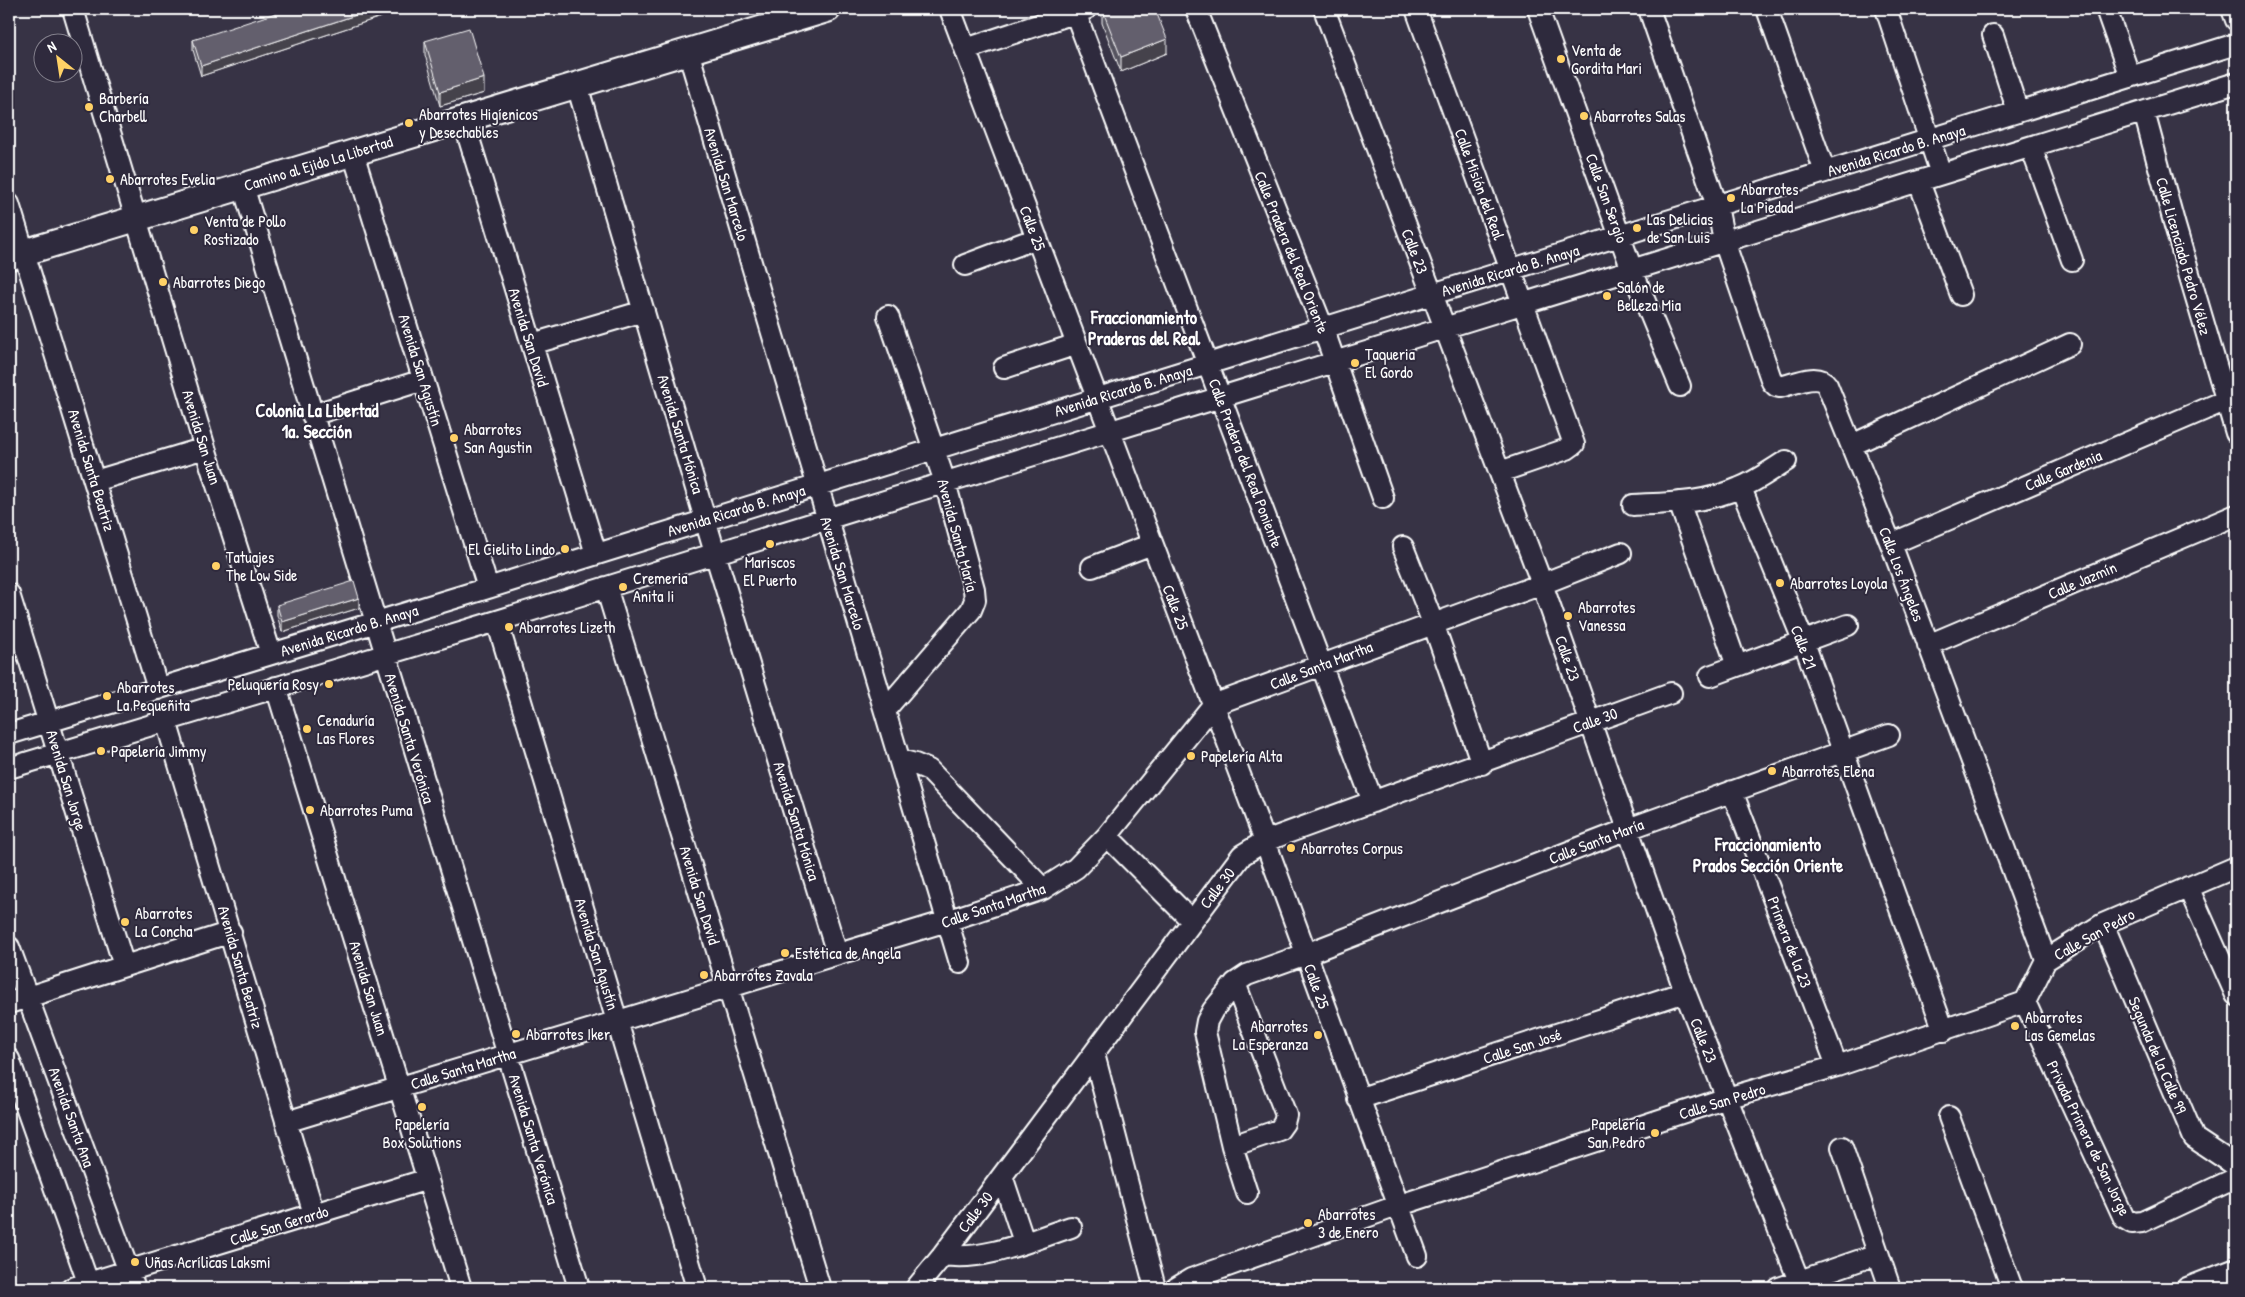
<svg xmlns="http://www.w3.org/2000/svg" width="2245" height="1297" viewBox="0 0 2245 1297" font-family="'Patrick Hand',sans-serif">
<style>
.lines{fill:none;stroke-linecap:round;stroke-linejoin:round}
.minor-casing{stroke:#fff;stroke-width:24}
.major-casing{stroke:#fff;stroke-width:29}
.minor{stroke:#2f2a3d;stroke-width:20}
.major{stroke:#2f2a3d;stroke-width:25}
.wall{fill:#55525e;stroke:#fff}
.shaded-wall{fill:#45424c;stroke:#fff}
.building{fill:#635f6d;stroke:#fff}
.poi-dot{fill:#ffd166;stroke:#2f2a3d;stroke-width:2}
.labels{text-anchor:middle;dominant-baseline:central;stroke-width:4;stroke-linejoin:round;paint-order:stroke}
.poi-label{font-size:16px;fill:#fff;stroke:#2f2a3d;text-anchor:start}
.street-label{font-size:16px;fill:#fff;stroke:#2f2a3d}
.neighbourhood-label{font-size:18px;font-weight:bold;fill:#fff;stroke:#2f2a3d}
</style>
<rect width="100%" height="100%" fill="#373345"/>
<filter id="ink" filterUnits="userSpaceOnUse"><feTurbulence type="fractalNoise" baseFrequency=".02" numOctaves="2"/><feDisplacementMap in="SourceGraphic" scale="10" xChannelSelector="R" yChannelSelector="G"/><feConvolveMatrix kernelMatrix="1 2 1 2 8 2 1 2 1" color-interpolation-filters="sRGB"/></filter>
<g filter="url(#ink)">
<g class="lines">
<defs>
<path id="minor" d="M73,9L205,448L271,654
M950,9L1265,841L1417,1256
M1196,9L1323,328L1383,498
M1324,9L1542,584L1685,992L1799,1281
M1416,9L1574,444L1567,449L1500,472
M1538,9L1632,270L1680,386
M1649,9L1717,206L1724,241L1772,382L1776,386L1780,387C1794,384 1818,372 1827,385L1891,544L2046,960
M1767,9L1825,172
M1886,9L1941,174
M2106,9L2130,77
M2232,9L2236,20
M1075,12L1373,802
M1993,35L2018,112
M966,49L1086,9
M688,51L960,963
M577,85L715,553L837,954
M2144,112L2175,226L2236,433
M463,119L596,554
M2031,147L2072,260
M353,153L488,588
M1919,182L1961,295
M243,186L579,1288
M9,204L158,689
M965,265L1037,238
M532,344L644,311
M1004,368L1077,344
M312,415L423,380
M1852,445L2070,344
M95,481L205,448
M1741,488L1803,640L1944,1031
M1679,502L1737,666
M1633,505C1669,503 1706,503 1739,488C1756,482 1771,470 1786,461
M1891,544L2236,396
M1403,547L1433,623L1482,764
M1092,567L1152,544
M606,587L820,1288
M9,594L124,966
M497,621L697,1288
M1928,645L2236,515
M1710,676L1848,625
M276,687L461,1288
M885,710L971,610L975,600L974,589L945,482L888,316
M166,721L314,1214
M9,734L488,588L2236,44
M900,760L915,764L929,770L1043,889
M9,768L497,621L2236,83
M1732,791L1837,1066
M1107,836L1192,921
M2188,887L2236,995
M2103,924L2194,1138L2236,1166
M9,947L135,1288
M2025,1002L2124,1218L2132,1223L2142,1222L2236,1178
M9,1003L231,932
M1094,1054L1155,1288
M9,1059L90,1288
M1358,1099L1685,992
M1949,1117L2012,1288
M286,1122L947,921L1043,889L1076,868L1107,836L1213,705L1542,584L1621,553
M1232,1146L1279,1130L1284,1123L1286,1115L1235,983
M1842,1147L1890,1288
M1002,1176L1024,1242
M1247,1193L1232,1146L1205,1032L1207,1021L1213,1010L1235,983L1247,975L1306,954L1628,829L1889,735
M943,1255C984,1262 1031,1240 1071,1227
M72,1288L428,1179
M916,1288L943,1255L1242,855L1265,841L1671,693
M1176,1288L1191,1279L1397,1206L1727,1098L1837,1066L2025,1002L2046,960L2103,924L2236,867
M1779,1288L1878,1254
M2187,1288L2236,1269"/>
<path id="major" d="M9,257L828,9"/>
</defs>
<use href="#minor" class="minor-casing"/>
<use href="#major" class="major-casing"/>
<use href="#minor" class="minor"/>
<use href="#major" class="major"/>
</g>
<path class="wall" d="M399,9V11L201,76L193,50V40Z
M1102,9L1167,53L1121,72L1102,23Z
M425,41L484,93L440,106L425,55Z
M277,605L359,608L282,632L277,615Z"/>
<path class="shaded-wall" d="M374,9H399V11L201,76V66Z
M1167,39V53L1121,72V57Z
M484,78V93L440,106V92Z
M359,598V608L282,632V622Z"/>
<path class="building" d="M288,9H374L201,66L193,40Z
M1102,9H1155L1167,39L1121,57Z
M469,28L484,78L440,92L425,41Z
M354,581L359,598L282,622L277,605Z"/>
</g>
<g class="poi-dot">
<circle cx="1561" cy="59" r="5"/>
<circle cx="89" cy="107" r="5"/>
<circle cx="1584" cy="116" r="5"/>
<circle cx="409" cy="123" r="5"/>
<circle cx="110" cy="179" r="5"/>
<circle cx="1731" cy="198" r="5"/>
<circle cx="1637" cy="228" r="5"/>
<circle cx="194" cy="230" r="5"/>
<circle cx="163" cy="282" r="5"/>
<circle cx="1607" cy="296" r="5"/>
<circle cx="1355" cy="363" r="5"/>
<circle cx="454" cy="438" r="5"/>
<circle cx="770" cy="544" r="5"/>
<circle cx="565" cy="549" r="5"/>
<circle cx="216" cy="566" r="5"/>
<circle cx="1780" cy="583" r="5"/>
<circle cx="623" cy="587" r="5"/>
<circle cx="1568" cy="616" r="5"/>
<circle cx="509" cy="627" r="5"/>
<circle cx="329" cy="684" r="5"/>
<circle cx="107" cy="696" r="5"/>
<circle cx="307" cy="729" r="5"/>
<circle cx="101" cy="751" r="5"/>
<circle cx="1191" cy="756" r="5"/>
<circle cx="1772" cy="771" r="5"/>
<circle cx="310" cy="810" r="5"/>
<circle cx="1291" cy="848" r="5"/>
<circle cx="125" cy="922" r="5"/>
<circle cx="785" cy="953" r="5"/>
<circle cx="704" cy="975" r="5"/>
<circle cx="2015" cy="1026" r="5"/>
<circle cx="516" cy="1034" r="5"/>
<circle cx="1318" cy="1035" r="5"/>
<circle cx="422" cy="1107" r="5"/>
<circle cx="1655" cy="1133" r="5"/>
<circle cx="1308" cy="1223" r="5"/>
<circle cx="135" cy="1262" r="5"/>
</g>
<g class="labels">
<g class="poi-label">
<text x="1571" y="50">Venta de<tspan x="1571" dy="18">Gordita Mari</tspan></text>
<text x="99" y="98">Barbería<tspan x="99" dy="18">Charbell</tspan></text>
<text x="419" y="114">Abarrotes Higíenicos<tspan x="419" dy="18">y Desechables</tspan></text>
<text x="1594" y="116">Abarrotes Salas</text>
<text x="120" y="179">Abarrotes Evelia</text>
<text x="1741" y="189">Abarrotes<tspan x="1741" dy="18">La Piedad</tspan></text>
<text x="1647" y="219">Las Delicias<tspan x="1647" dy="18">de San Luis</tspan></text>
<text x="204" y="221">Venta de Pollo<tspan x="204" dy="18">Rostizado</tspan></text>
<text x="173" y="282">Abarrotes Diego</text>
<text x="1617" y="287">Salón de<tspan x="1617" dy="18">Belleza Mia</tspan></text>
<text x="1365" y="354">Taqueria<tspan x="1365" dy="18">El Gordo</tspan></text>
<text x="464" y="429">Abarrotes<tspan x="464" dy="18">San Agustin</tspan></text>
<text x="555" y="549" text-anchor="end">El Cielito Lindo</text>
<text x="226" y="557">Tatuajes<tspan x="226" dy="18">The Low Side</tspan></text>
<text x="770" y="562" text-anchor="middle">Mariscos<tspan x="770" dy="18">El Puerto</tspan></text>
<text x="633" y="578">Cremeria<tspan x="633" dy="18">Anita Ii</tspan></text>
<text x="1790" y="583">Abarrotes Loyola</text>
<text x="1578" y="607">Abarrotes<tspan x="1578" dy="18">Vanessa</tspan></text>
<text x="519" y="627">Abarrotes Lizeth</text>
<text x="319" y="684" text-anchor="end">Peluquería Rosy</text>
<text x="117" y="687">Abarrotes<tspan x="117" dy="18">La Pequeñita</tspan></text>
<text x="317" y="720">Cenaduría<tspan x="317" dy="18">Las Flores</tspan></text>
<text x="111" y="751">Papelería Jimmy</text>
<text x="1201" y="756">Papelería Alta</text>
<text x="1782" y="771">Abarrotes Elena</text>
<text x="320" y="810">Abarrotes Puma</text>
<text x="1301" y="848">Abarrotes Corpus</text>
<text x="135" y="913">Abarrotes<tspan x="135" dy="18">La Concha</tspan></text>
<text x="795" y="953">Estética de Angela</text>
<text x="714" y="975">Abarrotes Zavala</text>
<text x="2025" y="1017">Abarrotes<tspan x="2025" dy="18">Las Gemelas</tspan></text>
<text x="1308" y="1026" text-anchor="end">Abarrotes<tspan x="1308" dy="18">La Esperanza</tspan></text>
<text x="526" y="1034">Abarrotes Iker</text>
<text x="422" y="1124" text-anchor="middle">Papelería<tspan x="422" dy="18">Box Solutions</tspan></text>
<text x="1645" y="1124" text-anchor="end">Papelería<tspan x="1645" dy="18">San Pedro</tspan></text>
<text x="1318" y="1214">Abarrotes<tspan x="1318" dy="18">3 de Enero</tspan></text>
<text x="145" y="1262">Uñas Acrílicas Laksmi</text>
</g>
<g class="street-label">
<text transform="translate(1896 150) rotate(-17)">Avenida Ricardo B. Anaya</text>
<text transform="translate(318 163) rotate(-17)">Camino al Ejido La Libertad</text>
<text transform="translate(727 184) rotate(73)">Avenida San Marcelo</text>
<text transform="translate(1480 184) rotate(70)">Calle Misión del Real</text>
<text transform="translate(1607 198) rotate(70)">Calle San Sergio</text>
<text transform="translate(1033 228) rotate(69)">Calle 25</text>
<text transform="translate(1415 251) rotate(69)">Calle 23</text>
<text transform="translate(1292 252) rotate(68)">Calle Pradera del Real Oriente</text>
<text transform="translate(2184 256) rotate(74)">Calle Licenciado Pedro Vélez</text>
<text transform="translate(1510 270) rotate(-17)">Avenida Ricardo B. Anaya</text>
<text transform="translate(529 337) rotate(73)">Avenida San David</text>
<text transform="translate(421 370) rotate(73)">Avenida San Agustín</text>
<text transform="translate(1123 390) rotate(-17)">Avenida Ricardo B. Anaya</text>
<text transform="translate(681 434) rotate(73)">Avenida Santa Mónica</text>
<text transform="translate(202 437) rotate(73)">Avenida San Juan</text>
<text transform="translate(1246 463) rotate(69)">Calle Pradera del Real Poniente</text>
<text transform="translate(92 470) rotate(73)">Avenida Santa Beatriz</text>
<text transform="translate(2063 470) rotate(-23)">Calle Gardenia</text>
<text transform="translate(736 510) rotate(-17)">Avenida Ricardo B. Anaya</text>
<text transform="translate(958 535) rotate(75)">Avenida Santa María</text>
<text transform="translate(843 573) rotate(73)">Avenida San Marcelo</text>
<text transform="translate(1902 574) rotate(69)">Calle Los Ángeles</text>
<text transform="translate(2082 580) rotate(-23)">Calle Jazmín</text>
<text transform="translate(1176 607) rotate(69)">Calle 25</text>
<text transform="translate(349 630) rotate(-17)">Avenida Ricardo B. Anaya</text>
<text transform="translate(1804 647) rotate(69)">Calle 21</text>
<text transform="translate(1568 658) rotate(71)">Calle 23</text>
<text transform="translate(1321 665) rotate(-21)">Calle Santa Martha</text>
<text transform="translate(1595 720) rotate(-20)">Calle 30</text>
<text transform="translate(410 738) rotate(73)">Avenida Santa Verónica</text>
<text transform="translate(67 780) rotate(73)">Avenida San Jorge</text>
<text transform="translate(797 821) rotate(73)">Avenida Santa Mónica</text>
<text transform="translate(1596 841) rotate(-21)">Calle Santa María</text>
<text transform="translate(1217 888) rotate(-53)">Calle 30</text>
<text transform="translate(700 895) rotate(73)">Avenida San David</text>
<text transform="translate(993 905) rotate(-19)">Calle Santa Martha</text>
<text transform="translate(2094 934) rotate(-29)">Calle San Pedro</text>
<text transform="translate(1790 942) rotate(69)">Primera de la 23</text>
<text transform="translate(597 954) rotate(73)">Avenida San Agustín</text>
<text transform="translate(241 967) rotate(74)">Avenida Santa Beatriz</text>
<text transform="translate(1317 986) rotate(70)">Calle 25</text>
<text transform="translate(369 988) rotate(73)">Avenida San Juan</text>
<text transform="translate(1704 1040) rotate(68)">Calle 23</text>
<text transform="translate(1522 1046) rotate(-18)">Calle San José</text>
<text transform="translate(2158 1055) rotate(67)">Segunda de la Calle 99</text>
<text transform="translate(463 1068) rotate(-17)">Calle Santa Martha</text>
<text transform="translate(1722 1101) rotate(-17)">Calle San Pedro</text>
<text transform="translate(72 1117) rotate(70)">Avenida Santa Ana</text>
<text transform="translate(2089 1138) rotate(64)">Privada Primera de San Jorge</text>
<text transform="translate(534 1139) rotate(73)">Avenida Santa Verónica</text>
<text transform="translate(975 1212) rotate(-53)">Calle 30</text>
<text transform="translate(279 1225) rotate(-17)">Calle San Gerardo</text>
</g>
<g class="neighbourhood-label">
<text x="1144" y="317">Fraccionamiento<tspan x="1144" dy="21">Praderas del Real</tspan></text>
<text x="317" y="410">Colonia La Libertad<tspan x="317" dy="21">1a. Sección</tspan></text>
<text x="1768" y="844">Fraccionamiento<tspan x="1768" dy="21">Prados Sección Oriente</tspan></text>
</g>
</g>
<rect width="2245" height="1297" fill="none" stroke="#2f2a3d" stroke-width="30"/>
<rect x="15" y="15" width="2215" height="1267" fill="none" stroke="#fff" stroke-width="2" filter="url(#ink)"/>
<g transform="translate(58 58) rotate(330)"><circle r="24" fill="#2f2a3d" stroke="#827f8b"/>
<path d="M0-4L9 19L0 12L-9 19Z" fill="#ffd166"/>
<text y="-8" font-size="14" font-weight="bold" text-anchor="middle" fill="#ffffff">N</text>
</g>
</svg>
